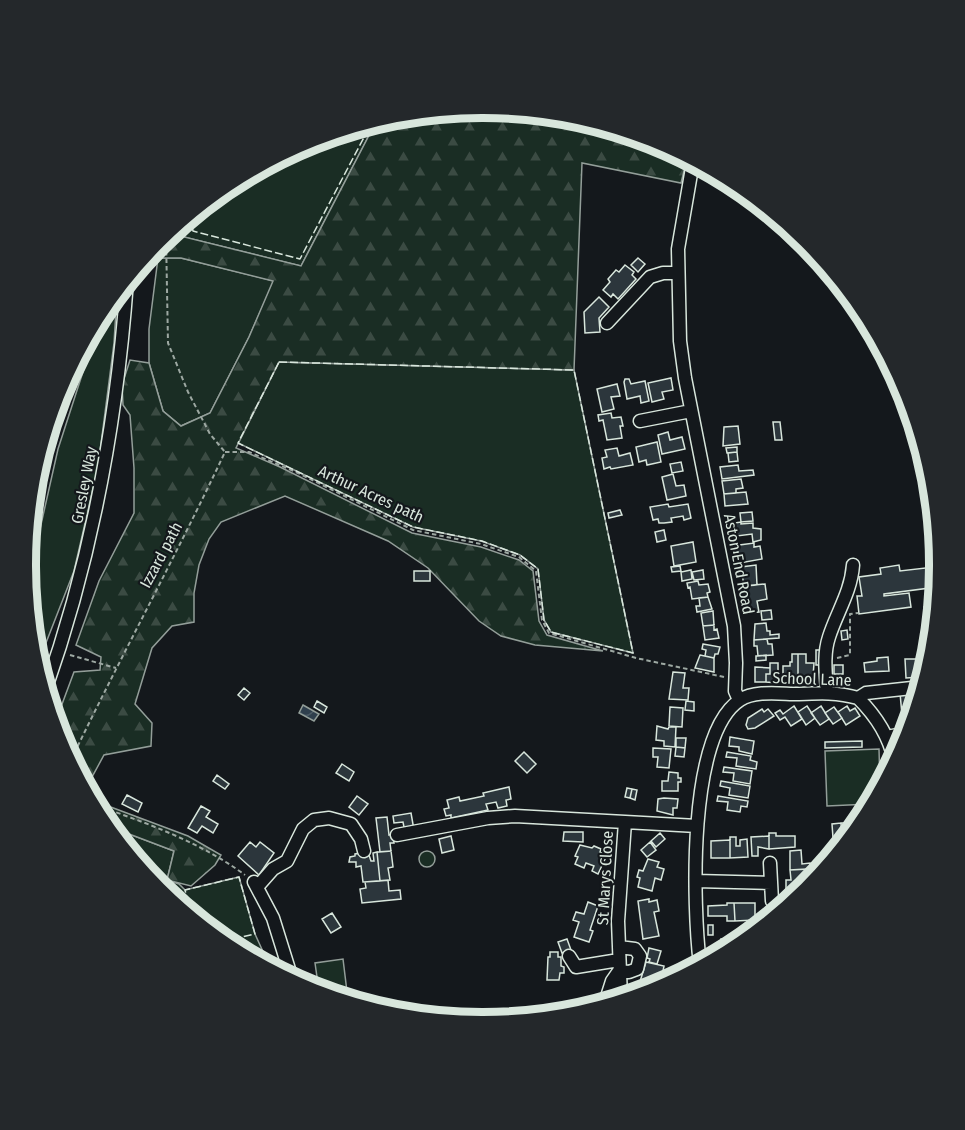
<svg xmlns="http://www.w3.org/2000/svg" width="965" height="1130" viewBox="0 0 965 1130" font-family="'Fira Sans Condensed',sans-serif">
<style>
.grass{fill:#1a2d24;stroke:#939e99;stroke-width:1.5}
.forest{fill:url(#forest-firs);stroke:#939e99;stroke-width:1.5}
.water{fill:url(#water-waves);stroke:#939e99;stroke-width:1.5}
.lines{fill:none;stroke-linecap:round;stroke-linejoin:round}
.stream{stroke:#2f3f4d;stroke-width:3}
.building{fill:#2c363c;stroke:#d8e6dc;stroke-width:1.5}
.minor-casing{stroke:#d8e6dc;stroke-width:15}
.path{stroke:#9da8a2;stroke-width:2;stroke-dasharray:4.5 3;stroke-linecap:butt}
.minor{stroke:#14181c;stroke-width:12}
.fence{stroke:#d8e6dc;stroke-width:1.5;stroke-dasharray:8 3;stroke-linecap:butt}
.labels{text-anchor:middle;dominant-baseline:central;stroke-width:4.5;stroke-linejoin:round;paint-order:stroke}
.street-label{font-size:16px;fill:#d8e6dc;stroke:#14181c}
.rim{fill:none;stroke:#d8e6dc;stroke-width:8}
</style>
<defs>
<pattern id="forest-firs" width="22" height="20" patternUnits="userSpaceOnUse" patternTransform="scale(1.5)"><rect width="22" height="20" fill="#1a2d24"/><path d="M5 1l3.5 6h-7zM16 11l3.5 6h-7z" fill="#3b4b43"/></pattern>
<pattern id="water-waves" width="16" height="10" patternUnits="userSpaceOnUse" patternTransform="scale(1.5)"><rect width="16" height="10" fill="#2f3f4d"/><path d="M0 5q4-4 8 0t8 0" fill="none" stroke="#4c5b66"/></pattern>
</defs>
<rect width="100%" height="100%" fill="#14181c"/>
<path class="grass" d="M376,122L301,266L184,237L181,224L229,185L308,143Z
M158,258H181L274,281L249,337L210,413L181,426L163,411L149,363V329Z
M117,294L114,343L98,467L74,571L42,653L33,643L30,612L40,529L58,449L103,310Z
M279,362L574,370L633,653L551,632L544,620L538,569L520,555L481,541L413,527L238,443Z
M879,749L880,785L870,804L827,806L825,751Z
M108,826L174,851L167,880L179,884L185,890L239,877L255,934L270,967L228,945L159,888Z
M419 859a8 8 0 1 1 16 0a8 8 0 1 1-16 0Z
M343,959L348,1000L319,991L315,963Z"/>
<path class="forest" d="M483,108L572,117L658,143L687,159L681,183L582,163L574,370L279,362L236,448L280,467L412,533L481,547L519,560L533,571L539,621L547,635L603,651L535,645L501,636L479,621L428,568L388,541L285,496L221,522L209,539L199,565L194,593V622L172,626L152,648L135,704L152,723L151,746L104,755L86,788L60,740L55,723L74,672L100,670L101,657L76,645L99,581L134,513V468L130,415L123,405L122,385L130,360L149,363L163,411L181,426L210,413L249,337L273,281L181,258H158L155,248L181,224L184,237L301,266L376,122L394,117Z
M92,800L188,836L221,855L215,865L191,886L167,880L174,851L108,826Z"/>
<path class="water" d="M303,705L319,714L314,721L299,713Z"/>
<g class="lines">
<path class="stream" d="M26,558L36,504L75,363"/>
</g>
<path class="building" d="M638,258L645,264L638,272L631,265Z
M625,265L634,272L632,275L636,279L618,299L613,294L611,297L603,290L610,282L608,279L616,270L619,272Z
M599,297L609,307L599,318L600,332L585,333L584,312Z
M671,378L673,390L662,392L664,399L652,402L648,383Z
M625,379H629L631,384L645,381L649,401L641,403L640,396L627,399L624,382Z
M617,384L620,396L611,397L614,409L602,412L597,389Z
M611,413L612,418L621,417L623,426H620L622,438L607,440L603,420L599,421L598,415Z
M773,422H780L782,440H775Z
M738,426L740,444L723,446L724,427Z
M668,432L670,440L682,437L685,449L662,454L658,435Z
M657,442L661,462L647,465L646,460L639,462L636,447Z
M737,447V452L727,453L726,448Z
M617,448L619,456L630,453L633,465L611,469L610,467L604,469L602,458L607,457L605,450Z
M737,452L738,461L729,462L728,453Z
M681,462L683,471L672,473L670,464Z
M738,465L739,471L753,470L754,475L722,479L720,467Z
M673,474L676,486L684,485L686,496L667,500L662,477Z
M741,479L743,488L736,489V493L724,494L722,481Z
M746,492L748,504L725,506L724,494Z
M668,504L669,507L688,504L691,518L684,520L683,516L671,518L672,522L664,523H659L658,519L653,520L650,507Z
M620,510L622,515L609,518L608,513Z
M752,512L753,521L741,522L740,513Z
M741,522V524L753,523V528L761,529V540L753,542L752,534L729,537L728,524Z
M664,530L666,540L657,542L655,532Z
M693,542L696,562L674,566L671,546Z
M754,543V547L760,546L762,559L740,563L738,552L734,553L732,546Z
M756,565L757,585L744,586L741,567Z
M899,565L900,571L934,567L937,587L884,594V596L909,593L911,607L859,614L857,596H862L859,577L881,574L880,568Z
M680,566L681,571L672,572L671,567Z
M691,570L692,579L682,581L681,572Z
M703,570L704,579L694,580L692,572Z
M414,571H430V581H414Z
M698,581L699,585L708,584L710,592L707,593L708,597L692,599L690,587L688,588L687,583Z
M765,584L767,599L757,601L759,612L747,613L744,586Z
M708,597L712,609L697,612L696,606H700L699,598Z
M933,606L934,615L926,617L924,607Z
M771,610L772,619L762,620L761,611Z
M713,611L714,625L703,626L701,613Z
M766,623L767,631H770V635L779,634V638L754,640L755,624Z
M714,625V630L717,629L719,638L705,640L703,626Z
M847,630L848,639L842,640L841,631Z
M767,639L768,644H772L773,655L758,656L757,646H754V640Z
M703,644L720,647L718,654H715L714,658L705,656L706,650L702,649Z
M816,650H822V665H816Z
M792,654H798V677L783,676V666H790V662H792Z
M798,654H806V663H814L813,677H798Z
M700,655L714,658V672L695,668Z
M766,655V660L756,661V656Z
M888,657L889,671L865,672L864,663L877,661V658Z
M905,659H920V677L906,678Z
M770,663H778V683L766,682V674H770Z
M920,664H928L924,677H920Z
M834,665H843V674H834Z
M755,667L770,668V674H766V682H755Z
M673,672L685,673L683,688H689L688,700L669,699Z
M244,688L250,693L244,700L238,695Z
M900,693H913L914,710L909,726H903Z
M317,701L327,707L324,713L314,707Z
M686,701L694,702V711L685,710Z
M794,706L802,719L791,726L785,717L780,720L775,713L780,710L783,714Z
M807,706L815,718L806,725L798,712Z
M821,706L829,719L820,725L811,713Z
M847,706L850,711L855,708L860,716L846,725L838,712Z
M670,707L683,708L682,727L669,726Z
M834,707L842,718L833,724L825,713Z
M762,709L764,712L768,709L774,716L755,728L748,729L746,725L748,718Z
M657,726L668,729L669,727H676L675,747L664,746V741L656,740Z
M730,737L754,741L752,754L739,751V747L729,746Z
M676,738H686L685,748L676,747Z
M862,741V747L825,748V742Z
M676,747L685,748L684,757L675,756Z
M653,748L671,749L669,768L657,767L658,757H653Z
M524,752L536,764L527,773L515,761Z
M727,752L751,756L750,760L757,762L756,769L736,766L737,758L726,757Z
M342,764L354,772L349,781L336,773Z
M724,767L752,771L750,784L733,781L734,773L723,772Z
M669,772L678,773V778H681V782H678V791H662V781H668Z
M217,775L229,784L225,789L213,781Z
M721,781L750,786L748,798L729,795L730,788L720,786Z
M509,787L511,799L506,800L507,806L498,808L496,802L486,804L488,810L451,818V815L446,816L444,809L449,808L447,800L459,797L460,801L484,796L483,793Z
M627,788L632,789L630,798L625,797Z
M632,789L637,790L635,800L630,798Z
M127,795L142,803L138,812L122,804Z
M357,796L368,804L359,815L349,807Z
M718,796L748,801L747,807L741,806L740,812L727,810L728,802L717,801Z
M664,798L678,799L677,808H673V815L657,811L658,799Z
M201,806L210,811L206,817L218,824L213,833L202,826L197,833L188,828Z
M411,813L414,830L405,832L403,822L394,823L393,816Z
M387,817L389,835L393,834L394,843H390L391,851L380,852L376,818Z
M860,822L851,833L850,823Z
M841,823H850L851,833L848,837L842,838Z
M841,823L842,838H833L832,824Z
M564,832H583V842L563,841Z
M660,833L665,839L656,847L651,841Z
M769,833H776V836H795V847L769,849Z
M451,836L454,850L442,853L439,839Z
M769,836V849L758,847V856H752L751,837Z
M730,837H736V846H740V840L747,839L748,857L730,858Z
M730,840V858H711V841Z
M250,842L256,847L260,842L274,853L259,875L238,856Z
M650,842L656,850L647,857L641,850Z
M580,845L592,848L594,846L601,849L600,852L607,855L598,874L592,871L594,866L586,863L584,868L575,864L578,857L575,856Z
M801,850L802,864L810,863V869L790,870V851Z
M391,851L393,867L388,868L390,880L380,881L377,852Z
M368,852L371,861H374L373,853L377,852L380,881L363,882L361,866L356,867V862H349L350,857L355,856V854Z
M648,859L659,862L657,867L664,869L661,880L655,878L652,891L638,887L640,878L637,877L639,870L643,871Z
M806,869L807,874H802V888L786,889V880H791L790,870Z
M388,880L389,891L400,890L401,899L362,903L360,889L366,888L365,882Z
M649,899V902L657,900L659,911L654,912L659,936L643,939L638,901Z
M588,902L598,906L590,930L593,931L589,942L574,937L579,922L573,920L576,912L584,914Z
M727,903H734L735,921H727V916H708V906L727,905Z
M734,903H755V920L735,921Z
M332,913L341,927L331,933L322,919Z
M708,925H713V935H708Z
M567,939L571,950L562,953L558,942Z
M721,939H744L737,945H721Z
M649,948L661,951L657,964L649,962L650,959L647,958Z
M550,952H558V957H561V966L564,967V973H560L559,980H547L548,957H550Z
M646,962L664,966L662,976L656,974L653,988L639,985Z"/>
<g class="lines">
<defs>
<path id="minor" d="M693,162L678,249L680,341L685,378L734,626L736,663L735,691L739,700
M607,323L650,277L663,273H678
M640,421L691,411
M45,691C92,558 117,421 127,281
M827,693C826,675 823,655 829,637C837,612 851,592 853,565
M858,698C876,716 889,735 894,760
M887,737L907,733
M397,835L488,818L515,816L625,822
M770,863L772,901
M696,881L771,883
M254,882L273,918L292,979
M258,886L273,869L287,861L303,829L314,820L329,818L351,824L361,839L364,851
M619,947L635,949L640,956L637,969L629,972L619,971
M569,956L576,967L619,960
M700,965C693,907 687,734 740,700C755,690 781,694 798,694C819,693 838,692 858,698L866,693L921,687
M621,998L618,921L625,822L697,826
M605,1003L612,981L619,971"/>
</defs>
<use href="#minor" class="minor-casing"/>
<path class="path" d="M166,236L168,343L188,392L210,434L225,452
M225,452H249L298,473L413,530L481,544L519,557L536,571L542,620L549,633L636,658L724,677
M34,647L47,650
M70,655L116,668
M837,658L850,655V614L858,613
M71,760C121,656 176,556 225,452
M95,805C147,823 200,842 245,875"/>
<use href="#minor" class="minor"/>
<path class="fence" d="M190,217L193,231L300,259L371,124
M279,362L574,370L633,653L551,632L544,620L538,569L520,555L482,541L413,527L238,443Z
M191,914L185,890L239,877L255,934L224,941"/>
</g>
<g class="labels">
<g class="street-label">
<text transform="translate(84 485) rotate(-79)">Gresley Way</text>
<text transform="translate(371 494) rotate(25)">Arthur Acres path</text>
<text transform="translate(161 555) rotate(-62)">Izzard path</text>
<text transform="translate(739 564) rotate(79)">Aston End Road</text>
<text transform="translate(812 679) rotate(2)">School Lane</text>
<text transform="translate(605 878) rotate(-87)">St Marys Close</text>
</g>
</g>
<path d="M0 0H965V1130H0ZM482 118H483A446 446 0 0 1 929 564V566A446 446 0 0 1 483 1012H482A446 446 0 0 1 36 566V564A446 446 0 0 1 482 118Z" fill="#24282b" fill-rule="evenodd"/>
<path class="rim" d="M482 118H483A446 446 0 0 1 929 564V566A446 446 0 0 1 483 1012H482A446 446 0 0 1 36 566V564A446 446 0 0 1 482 118Z"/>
</svg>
